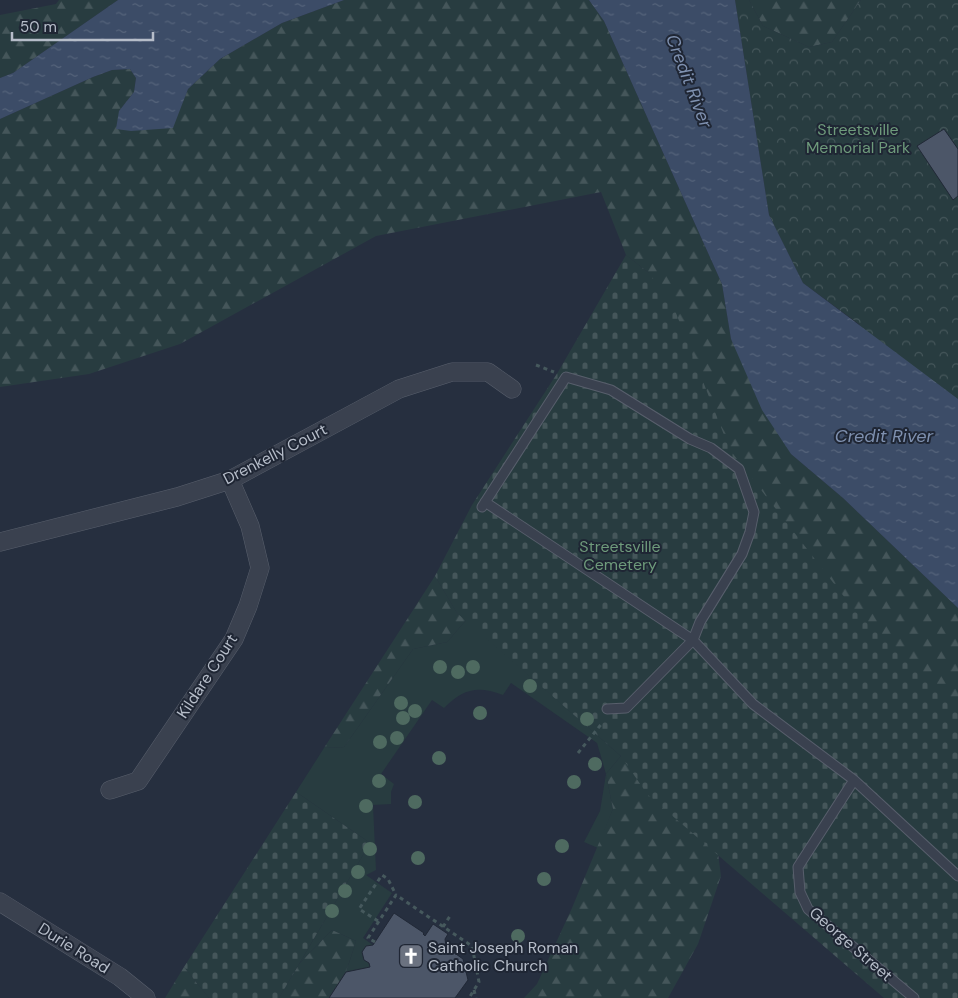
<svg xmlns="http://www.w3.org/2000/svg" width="958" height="998" viewBox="0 0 958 998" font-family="'DM Sans',sans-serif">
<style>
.green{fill:#283c40}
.forest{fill:url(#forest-firs)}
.cemetery{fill:url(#cemetery-stones)}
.park{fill:url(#park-crowns)}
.water{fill:url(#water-ripples)}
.building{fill:#4c5668;stroke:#212836}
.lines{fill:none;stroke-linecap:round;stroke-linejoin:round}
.lane-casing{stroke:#585f6c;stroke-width:11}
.street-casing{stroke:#585f6c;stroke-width:19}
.path{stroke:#46595d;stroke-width:3;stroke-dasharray:4 4;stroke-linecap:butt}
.lane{stroke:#3a414f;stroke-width:9}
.street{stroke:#3a414f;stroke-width:18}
.tree{fill:#4e6a60}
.labels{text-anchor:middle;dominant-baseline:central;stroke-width:4;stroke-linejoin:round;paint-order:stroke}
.park-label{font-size:16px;fill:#6e9a7b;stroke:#1f2634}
.street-label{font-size:16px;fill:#b6bdc9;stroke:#1f2634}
.poi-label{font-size:16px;fill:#b6bdc9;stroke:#1f2634;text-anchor:start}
.water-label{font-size:18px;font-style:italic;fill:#7f91b0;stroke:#1f2634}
</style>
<defs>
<pattern id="forest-firs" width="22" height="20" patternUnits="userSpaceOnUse" patternTransform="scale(1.25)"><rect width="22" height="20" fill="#283c40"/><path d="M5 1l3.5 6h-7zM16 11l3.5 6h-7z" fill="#45565a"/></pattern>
<pattern id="cemetery-stones" width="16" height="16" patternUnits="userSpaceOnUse" patternTransform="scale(1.25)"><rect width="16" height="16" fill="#283c40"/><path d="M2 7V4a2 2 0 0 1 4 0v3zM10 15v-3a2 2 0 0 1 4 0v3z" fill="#45565a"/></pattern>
<pattern id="park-crowns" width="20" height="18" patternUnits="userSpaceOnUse" patternTransform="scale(1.25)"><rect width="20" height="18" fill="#283c40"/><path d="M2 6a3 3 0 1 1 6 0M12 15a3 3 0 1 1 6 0" fill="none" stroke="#45565a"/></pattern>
<pattern id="water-ripples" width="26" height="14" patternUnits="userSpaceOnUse" patternTransform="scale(1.25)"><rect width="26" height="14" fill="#3c4c67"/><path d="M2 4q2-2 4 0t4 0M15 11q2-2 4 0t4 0" fill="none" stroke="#56647b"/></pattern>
</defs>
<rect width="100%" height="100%" fill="#262f3f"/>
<path class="green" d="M466,620L621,756L606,774L613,809L598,848L584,842L600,811L606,774L597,743L511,683L503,695C477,685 463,689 444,708L432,700L381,774L394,784L391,792V804L373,805L376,870L366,875L392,893L363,938L373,945L362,952L364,960L369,963L370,967L346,972L356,941L332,930L299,964L370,843L296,792L324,748L344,747L413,649L447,642Z"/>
<path class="forest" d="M59,0H118L13,73L0,78V15L56,4Z
M344,0H589L604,21L722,284L731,339L791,454L843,498L958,608V723L716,838L721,876L698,944L668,998H524L537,984L572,908L613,809L606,774L621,756L628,735L649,273L626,255L601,192L376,236L180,344L89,374L0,387V119L93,77L112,70L130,69L136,78L134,92L119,111L172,128L188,89L220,59L282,23Z
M749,0H861L832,42L809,47L763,26Z
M435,576L457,613L466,620L447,642L413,649L344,747L324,748Z
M332,930L356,941L346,972L329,998H279L299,964Z
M184,967L209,998H165Z"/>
<path class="cemetery" d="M626,255L649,273L674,308L730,450L856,612L958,705V998H884L647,794L621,756L457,613L435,576L472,505L558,372Z
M296,792L370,843L279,998H209L184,967Z"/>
<path class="park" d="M735,0H749L763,26L809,47L832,42L861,0H958V505L859,324L803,283L769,215Z"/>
<path class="water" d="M118,0H344L282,23L220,59L188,89L173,128L131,131L116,129L119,111L134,92L136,78L130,69L112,70L93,77L0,119V78L13,73Z
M589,0H735L769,215L803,283L958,399V608L843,498L791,454L762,410L731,339L722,284L604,21Z"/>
<path class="building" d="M944,129L958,149V196L953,200L917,146Z
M394,913L424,933L423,934L425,936L433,924L448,934L445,939L446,947L463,959L468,980L455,998H329L346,972L370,967L369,963L364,960L362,952L366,946L373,945Z"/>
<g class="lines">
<defs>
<path id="lane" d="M485,502L693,640L753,704L854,780L958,876
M482,507L566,377L611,390L690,439L711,448L739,469L754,512L750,532L742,554L700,622L693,640L626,708L607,709
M854,780L798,867L800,892L808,909L914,998"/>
<path id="street" d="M0,542L177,497L230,480L399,389L452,372H488L512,389
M110,790L138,781L234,639L248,606L260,568L250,526L230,480
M0,902L120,977L146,998"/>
</defs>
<use href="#lane" class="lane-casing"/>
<use href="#street" class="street-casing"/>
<path class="path" d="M536,365L554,372
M578,753L603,722
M378,921L359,909L382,875L388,879L396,895
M443,927L450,916
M375,942L368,938L396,895L472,946L479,982L469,998
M474,990L476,998"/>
<use href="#lane" class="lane"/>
<use href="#street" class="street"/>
</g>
<g class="tree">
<circle cx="440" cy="667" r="7"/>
<circle cx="473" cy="667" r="7"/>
<circle cx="458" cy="672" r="7"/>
<circle cx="530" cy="686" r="7"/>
<circle cx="401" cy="703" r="7"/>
<circle cx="415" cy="711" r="7"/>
<circle cx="480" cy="713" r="7"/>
<circle cx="403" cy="718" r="7"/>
<circle cx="587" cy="719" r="7"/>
<circle cx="397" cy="738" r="7"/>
<circle cx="380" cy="742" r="7"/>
<circle cx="439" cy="758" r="7"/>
<circle cx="595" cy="764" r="7"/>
<circle cx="379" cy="781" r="7"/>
<circle cx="574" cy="782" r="7"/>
<circle cx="415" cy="802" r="7"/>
<circle cx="366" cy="806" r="7"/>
<circle cx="562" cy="846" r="7"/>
<circle cx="370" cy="849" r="7"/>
<circle cx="418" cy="858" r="7"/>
<circle cx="358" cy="872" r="7"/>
<circle cx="544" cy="879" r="7"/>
<circle cx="345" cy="891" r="7"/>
<circle cx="332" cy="911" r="7"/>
<circle cx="518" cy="936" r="7"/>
</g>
<defs>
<symbol id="church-square" viewBox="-11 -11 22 22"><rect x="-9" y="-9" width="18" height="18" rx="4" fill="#6b7280" stroke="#1f2634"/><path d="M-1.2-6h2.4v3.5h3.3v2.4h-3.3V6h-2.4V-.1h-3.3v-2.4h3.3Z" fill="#fff"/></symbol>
</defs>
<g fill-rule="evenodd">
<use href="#church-square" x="397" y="942" width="28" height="28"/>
</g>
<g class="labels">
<g class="park-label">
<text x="858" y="129">Streetsville<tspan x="858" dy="18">Memorial Park</tspan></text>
<text x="620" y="546">Streetsville<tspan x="620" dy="18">Cemetery</tspan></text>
</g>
<g class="street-label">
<text transform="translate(275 454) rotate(-27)">Drenkelly Court</text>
<text transform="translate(207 676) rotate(-57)">Kildare Court</text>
<text transform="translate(851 944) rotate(41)">George Street</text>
<text transform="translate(74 948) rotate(32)">Durie Road</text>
</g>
<g class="poi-label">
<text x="428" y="947">Saint Joseph Roman<tspan x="428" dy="18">Catholic Church</tspan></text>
</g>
<g class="water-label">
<text transform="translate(689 81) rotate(69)">Credit River</text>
<text x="884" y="436">Credit River</text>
</g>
</g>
<path d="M12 32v8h141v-8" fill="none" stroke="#b6bdc9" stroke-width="2.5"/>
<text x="20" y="32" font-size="15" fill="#b6bdc9" stroke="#1f2634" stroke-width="4" paint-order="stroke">50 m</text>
</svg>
